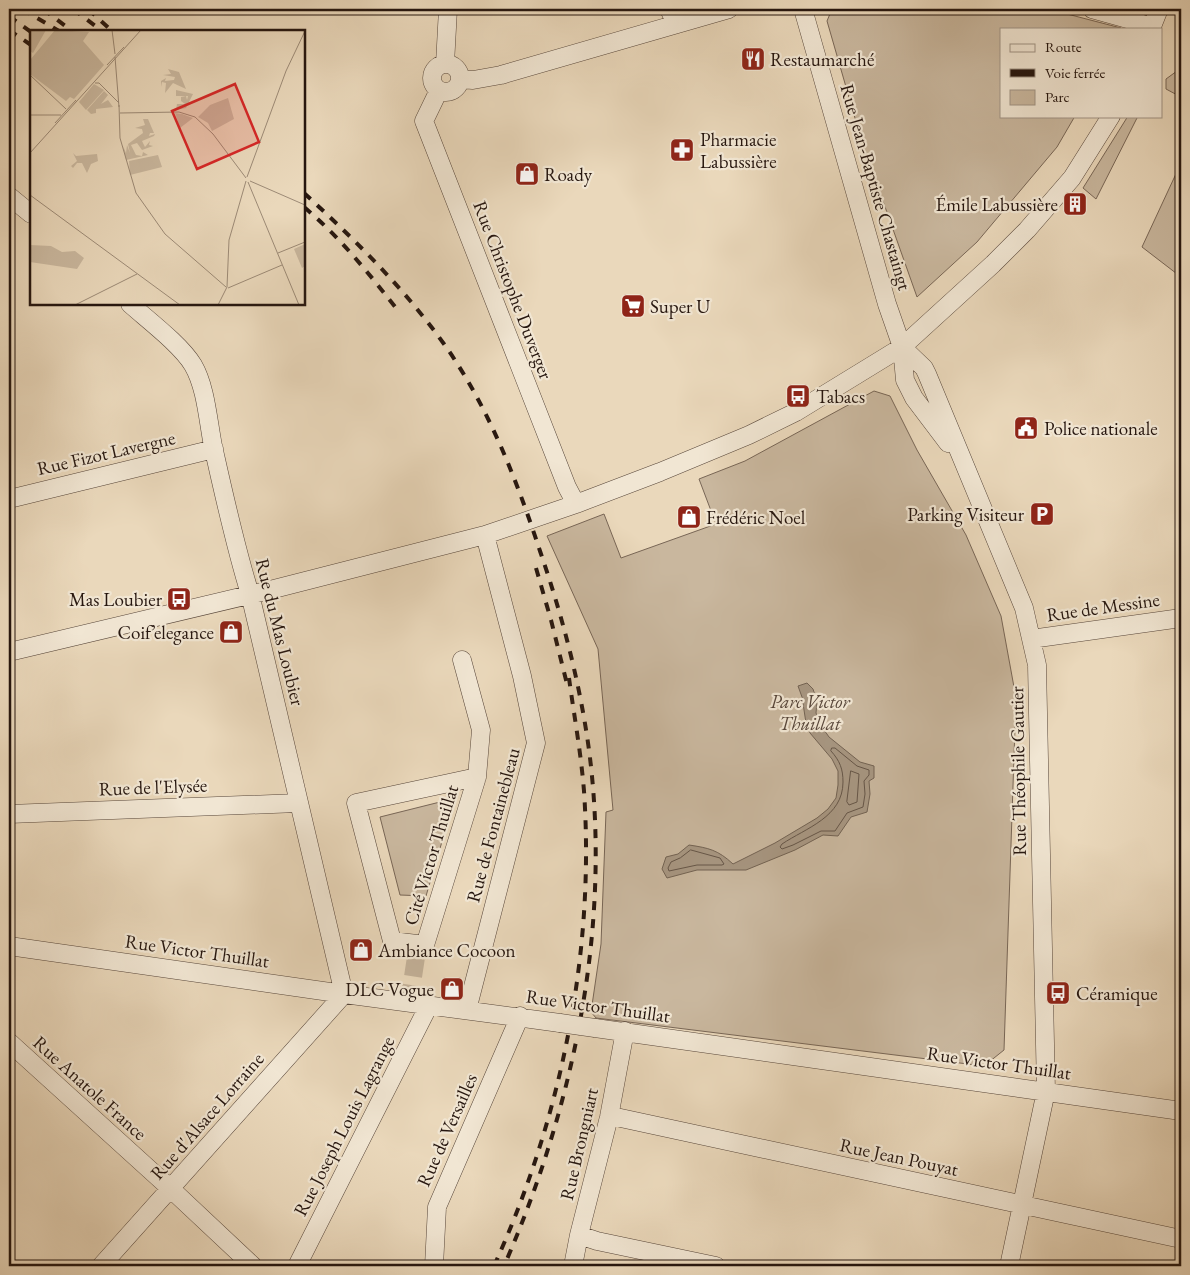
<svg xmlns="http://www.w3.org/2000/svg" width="1190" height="1275" viewBox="0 0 1190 1275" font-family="'EB Garamond',serif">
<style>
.green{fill:#c9b79e;stroke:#786656}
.water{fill:#a79681;stroke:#736353}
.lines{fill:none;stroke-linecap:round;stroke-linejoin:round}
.shore{stroke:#665648;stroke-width:1}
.minor-tunnel{stroke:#c3b199;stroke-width:18;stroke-dasharray:18 9;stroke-linecap:butt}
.minor-casing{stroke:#57463a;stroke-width:19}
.minor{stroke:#f1e6d3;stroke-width:18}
.rail{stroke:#26160f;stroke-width:4;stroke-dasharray:9 9;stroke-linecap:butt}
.minor-bridge-casing{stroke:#57463a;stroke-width:19;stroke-linecap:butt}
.minor-bridge{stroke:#f1e6d3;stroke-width:18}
.labels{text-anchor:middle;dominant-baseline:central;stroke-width:4.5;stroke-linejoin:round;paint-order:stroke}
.poi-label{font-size:19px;fill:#26160f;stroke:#f1e6d3;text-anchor:start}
.street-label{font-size:19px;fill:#26160f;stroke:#f1e6d3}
.park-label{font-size:19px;font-style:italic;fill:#57463a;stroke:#f1e6d3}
.inset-road{fill:none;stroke:#9c8a76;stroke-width:1}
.view{fill:#d62828;fill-opacity:0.15;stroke:#d62828;stroke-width:2.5}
.inset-edge{fill:none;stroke:#26160f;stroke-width:2.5}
</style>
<rect width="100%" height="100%" fill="#ead8bb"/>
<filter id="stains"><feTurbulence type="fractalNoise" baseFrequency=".004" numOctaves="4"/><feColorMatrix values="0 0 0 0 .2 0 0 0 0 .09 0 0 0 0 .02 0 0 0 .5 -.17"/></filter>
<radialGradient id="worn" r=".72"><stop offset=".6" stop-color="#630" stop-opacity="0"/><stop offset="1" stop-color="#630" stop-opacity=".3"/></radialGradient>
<path class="green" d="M832,9H1048L1121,28L1001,29V116H1075L1057,147L977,242L917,297L861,139L827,21Z
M1177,71L1181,72V81L1179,85L1181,86V97L1166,89V79Z
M1128,116H1138L1096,199L1083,188Z
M1181,163V277L1142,247Z
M874,391L890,396L917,450L966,535L1001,616L1016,698L1004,1050L984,1066L596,1018L591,1012L601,944L606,812L613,810L598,649L547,536L604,514L621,558L716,524L699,479L745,461Z
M440,802C446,802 451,805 451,811L426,896L400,895L380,817Z"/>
<path class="water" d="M807,683L813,689L817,701L816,713L820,724L829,737L860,762L874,766V778L869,781L870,794L867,812L851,817L838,836L823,835L795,850L746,870H697L667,878L662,869L666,857L678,854L689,845C709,848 718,850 733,864L775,843L817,818L828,809L836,798L838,785V771L832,759L810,733L806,723L802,697L798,686Z"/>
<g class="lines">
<path class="shore" d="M832,748H835L857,766L869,770V775L864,781L865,794L863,807L847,813L835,831H821L793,845L782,849L780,847L782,844C806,828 843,817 843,782C843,769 840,761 831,751Z
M851,771L859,774L857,802L849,805L847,802Z
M691,850L720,858L724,864L722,865H697L669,871L668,868L671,862L680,858Z"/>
<path class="minor-tunnel" d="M409,1003L418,944"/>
<defs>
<path id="minor" d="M669,9L676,24
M803,9L887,304L902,347L905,380L914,398L948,443
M1092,9L1135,21L1152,28
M1151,29L1159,9
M445,64L448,9
M432 78a14 14 0 1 1 28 0a14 14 0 1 1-28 0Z
M460,79L473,80L501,75L729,9
M439,90L424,121L567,487L576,504
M9,196L31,214
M130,304C148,320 181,345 193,365C206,387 208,421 213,446C224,495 235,546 250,594L344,994
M902,347L924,368L927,374L1024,608L1037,665L1046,1091L1009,1266
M9,499L214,449
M1031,639L1181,618
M9,652L266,591L485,535L576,504L660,472L749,435L796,412L902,347L993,264L1027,230L1072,178L1111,116
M462,660L481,730L477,777L356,803L392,941L425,945L477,777
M9,814L298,803
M9,946L344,994L560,1023
M467,1010L536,743L522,676L485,535
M595,1028L1181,1111
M9,1042L171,1189L253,1266
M609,1117H616L1181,1239
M579,1235L597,1241L716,1266
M101,1266L344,994
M297,1266L429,1005
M434,1266L437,1207L520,1016
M573,1266L579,1235L609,1117L625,1031"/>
</defs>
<use href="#minor" class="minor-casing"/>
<use href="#minor" class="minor"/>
<path class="rail" d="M22,9L59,31
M43,9L72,31
M73,9L102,31
M88,9L112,31
M9,16L31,32
M9,30L31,45
M304,193C354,239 404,288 444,344C488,406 516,478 540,551C562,615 580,683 589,750C612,925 574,1106 504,1266
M304,207C341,238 370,275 400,313
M536,568L551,620L567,684
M494,1266C561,1119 595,953 584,791C581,753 574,715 569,678"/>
<defs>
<path id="minor-bridge" d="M560,1023L595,1028"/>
</defs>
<use href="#minor-bridge" class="minor-bridge-casing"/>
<use href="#minor-bridge" class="minor-bridge"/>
</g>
<defs>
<symbol id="restaurant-square" viewBox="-11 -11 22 22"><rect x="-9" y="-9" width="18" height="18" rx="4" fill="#8f2418" stroke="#f1e6d3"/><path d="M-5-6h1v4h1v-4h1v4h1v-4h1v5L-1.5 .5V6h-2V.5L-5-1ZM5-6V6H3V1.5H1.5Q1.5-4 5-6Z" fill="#fff"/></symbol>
<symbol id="pharmacy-square" viewBox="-11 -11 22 22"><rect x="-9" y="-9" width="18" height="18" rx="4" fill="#8f2418" stroke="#f1e6d3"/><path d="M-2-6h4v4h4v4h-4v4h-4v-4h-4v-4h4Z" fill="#fff"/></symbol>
<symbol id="shop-square" viewBox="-11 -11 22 22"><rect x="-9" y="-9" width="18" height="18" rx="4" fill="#8f2418" stroke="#f1e6d3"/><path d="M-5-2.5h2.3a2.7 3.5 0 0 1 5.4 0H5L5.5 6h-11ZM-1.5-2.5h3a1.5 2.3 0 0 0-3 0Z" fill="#fff"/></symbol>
<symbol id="building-square" viewBox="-11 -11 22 22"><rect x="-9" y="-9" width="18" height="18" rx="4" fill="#8f2418" stroke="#f1e6d3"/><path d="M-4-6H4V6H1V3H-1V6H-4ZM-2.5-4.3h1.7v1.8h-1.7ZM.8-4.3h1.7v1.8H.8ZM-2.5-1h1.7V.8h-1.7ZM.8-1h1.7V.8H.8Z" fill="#fff"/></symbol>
<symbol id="supermarket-square" viewBox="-11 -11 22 22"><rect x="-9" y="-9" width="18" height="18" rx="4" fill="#8f2418" stroke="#f1e6d3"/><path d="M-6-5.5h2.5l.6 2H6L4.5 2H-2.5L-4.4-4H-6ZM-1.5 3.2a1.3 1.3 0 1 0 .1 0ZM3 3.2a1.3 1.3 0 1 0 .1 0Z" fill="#fff"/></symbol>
<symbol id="bus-square" viewBox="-11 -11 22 22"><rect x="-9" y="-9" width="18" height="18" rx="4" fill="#8f2418" stroke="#f1e6d3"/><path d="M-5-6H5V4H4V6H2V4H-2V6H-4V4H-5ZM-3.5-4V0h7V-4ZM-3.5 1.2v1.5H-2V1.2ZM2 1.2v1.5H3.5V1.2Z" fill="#fff"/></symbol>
<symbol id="civic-square" viewBox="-11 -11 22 22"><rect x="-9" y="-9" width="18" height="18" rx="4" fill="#8f2418" stroke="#f1e6d3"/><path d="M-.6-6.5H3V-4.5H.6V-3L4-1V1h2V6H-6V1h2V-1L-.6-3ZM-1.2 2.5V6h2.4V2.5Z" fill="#fff"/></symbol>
<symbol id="parking-square" viewBox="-11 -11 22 22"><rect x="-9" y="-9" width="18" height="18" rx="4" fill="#8f2418" stroke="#f1e6d3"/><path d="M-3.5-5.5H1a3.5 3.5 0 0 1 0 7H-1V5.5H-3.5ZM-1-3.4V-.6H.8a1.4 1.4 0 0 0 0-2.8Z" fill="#fff"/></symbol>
</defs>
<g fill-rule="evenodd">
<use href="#restaurant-square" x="739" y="45" width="28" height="28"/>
<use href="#pharmacy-square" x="668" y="136" width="28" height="28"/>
<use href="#shop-square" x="513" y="160" width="28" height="28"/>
<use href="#building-square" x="1061" y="190" width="28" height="28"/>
<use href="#supermarket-square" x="619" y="292" width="28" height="28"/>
<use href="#bus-square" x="784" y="382" width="28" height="28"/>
<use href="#civic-square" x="1012" y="414" width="28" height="28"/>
<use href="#parking-square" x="1028" y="500" width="28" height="28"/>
<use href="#shop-square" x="675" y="503" width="28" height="28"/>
<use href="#bus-square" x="165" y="585" width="28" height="28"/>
<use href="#shop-square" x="217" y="618" width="28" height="28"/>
<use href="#shop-square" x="347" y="936" width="28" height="28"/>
<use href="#shop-square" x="438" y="975" width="28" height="28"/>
<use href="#bus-square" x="1044" y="979" width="28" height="28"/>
</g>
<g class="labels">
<g class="poi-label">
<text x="770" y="59">Restaumarché</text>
<text x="700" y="139">Pharmacie<tspan x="700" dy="22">Labussière</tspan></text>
<text x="544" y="174">Roady</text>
<text x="1058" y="204" text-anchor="end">Émile Labussière</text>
<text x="650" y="306">Super U</text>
<text x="816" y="396">Tabacs</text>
<text x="1044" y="428">Police nationale</text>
<text x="1024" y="514" text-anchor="end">Parking Visiteur</text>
<text x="706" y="517">Frédéric Noel</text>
<text x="162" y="599" text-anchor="end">Mas Loubier</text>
<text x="214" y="632" text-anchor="end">Coif’elegance</text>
<text x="378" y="950">Ambiance Cocoon</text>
<text x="434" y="989" text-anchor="end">DLC Vogue</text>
<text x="1076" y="993">Céramique</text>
</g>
<g class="street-label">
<text transform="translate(876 187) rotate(74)">Rue Jean-Baptiste Chastaingt</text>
<text transform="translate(513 290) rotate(69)">Rue Christophe Duverger</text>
<text transform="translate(106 453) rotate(-13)">Rue Fizot Lavergne</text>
<text transform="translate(1103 607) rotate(-8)">Rue de Messine</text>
<text transform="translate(280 632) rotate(76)">Rue du Mas Loubier</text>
<text transform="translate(1018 771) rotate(-91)">Rue Théophile Gautier</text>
<text transform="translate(153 787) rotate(-2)">Rue de l'Elysée</text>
<text transform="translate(493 825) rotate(-75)">Rue de Fontainebleau</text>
<text transform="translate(431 855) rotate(-73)">Cité Victor Thuillat</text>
<text transform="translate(197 951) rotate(8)">Rue Victor Thuillat</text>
<text transform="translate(598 1006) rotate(8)">Rue Victor Thuillat</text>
<text transform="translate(999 1063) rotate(8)">Rue Victor Thuillat</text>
<text transform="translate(90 1088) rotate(42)">Rue Anatole France</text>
<text transform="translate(207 1116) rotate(-49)">Rue d'Alsace Lorraine</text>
<text transform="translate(344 1126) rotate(-63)">Rue Joseph Louis Lagrange</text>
<text transform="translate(447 1130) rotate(-66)">Rue de Versailles</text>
<text transform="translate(579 1144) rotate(-77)">Rue Brongniart</text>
<text transform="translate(899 1157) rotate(12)">Rue Jean Pouyat</text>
</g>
<g class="park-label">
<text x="810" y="701">Parc Victor<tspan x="810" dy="22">Thuillat</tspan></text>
</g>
</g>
<g transform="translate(30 30)">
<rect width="275" height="275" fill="#ead8bb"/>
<path d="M0,0H16L3,23L0,21ZM25,0L59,2L53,11L74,35L44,69L40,67L36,71L0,44V30ZM138,39L149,42L156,59L143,53L135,63L136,53L132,52L131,57V51L136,48L135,51L144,50L145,47L133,45L141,44ZM64,54L74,60L56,80L49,72ZM146,60L163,64L156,78L146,80L147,74H155L151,71V67L156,66L157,70L158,66H146ZM74,61L78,65L71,74L78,70L83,77L66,79V83L61,84L57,80ZM198,68L204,89L182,101L178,93L168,87L180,75ZM145,83L152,84L163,88L150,98ZM113,89H128H118L124,103H120L119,106L125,104L124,106L112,111L115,117L120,111L119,115L123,116L112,120L107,113L101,115L106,125L112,126L113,122L118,125L96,130L93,116L96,123L97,115L100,123L98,114L113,103L112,99L105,98L115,95ZM43,123L46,126L67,124L68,131L61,134L57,143L52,133H47L43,138L41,136L47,131ZM128,125L132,137L100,145L99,131ZM275,214V236L272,238L264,219ZM0,215L21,216L32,222L45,221L54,228L47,239L0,232Z" fill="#c9b79e"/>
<path class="inset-road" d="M82,0L85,24M85,27L89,77M77,35L94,17M0,45L36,79M65,53H69L89,73M89,75L90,108L106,163L135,204L196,257M90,83L149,82L165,87L183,104L216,148M0,85H31M25,93L46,70M0,123L111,0M217,147L256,41L275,1M220,151L275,175M218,152L269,275M0,165L150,275M248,223L275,212M198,258L252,235M45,275L107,244M188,275L197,257L199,210L216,151"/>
<path class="view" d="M205,54L229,112L167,139L142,81Z"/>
<rect width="275" height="275" class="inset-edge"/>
</g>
<rect width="1190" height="1275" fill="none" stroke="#ead8bb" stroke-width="30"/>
<rect x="10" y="10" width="1170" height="1255" fill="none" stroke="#26160f" stroke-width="2.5"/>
<rect x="15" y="15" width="1160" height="1245" fill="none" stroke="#26160f"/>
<rect x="1000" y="28" width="162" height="90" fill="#f1e6d3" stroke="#a09385"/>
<rect x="1010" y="44" width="25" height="8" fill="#f1e6d3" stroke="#a09385"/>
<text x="1045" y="52" font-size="15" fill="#26160f">Route</text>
<rect x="1010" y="69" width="25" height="8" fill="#26160f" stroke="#a09385"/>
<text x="1045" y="78" font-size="15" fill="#26160f">Voie ferrée</text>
<rect x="1010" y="90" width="25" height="15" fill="#c9b79e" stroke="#a09385"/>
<text x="1045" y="102" font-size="15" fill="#26160f">Parc</text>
<rect width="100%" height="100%" filter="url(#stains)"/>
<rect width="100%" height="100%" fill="url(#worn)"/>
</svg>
